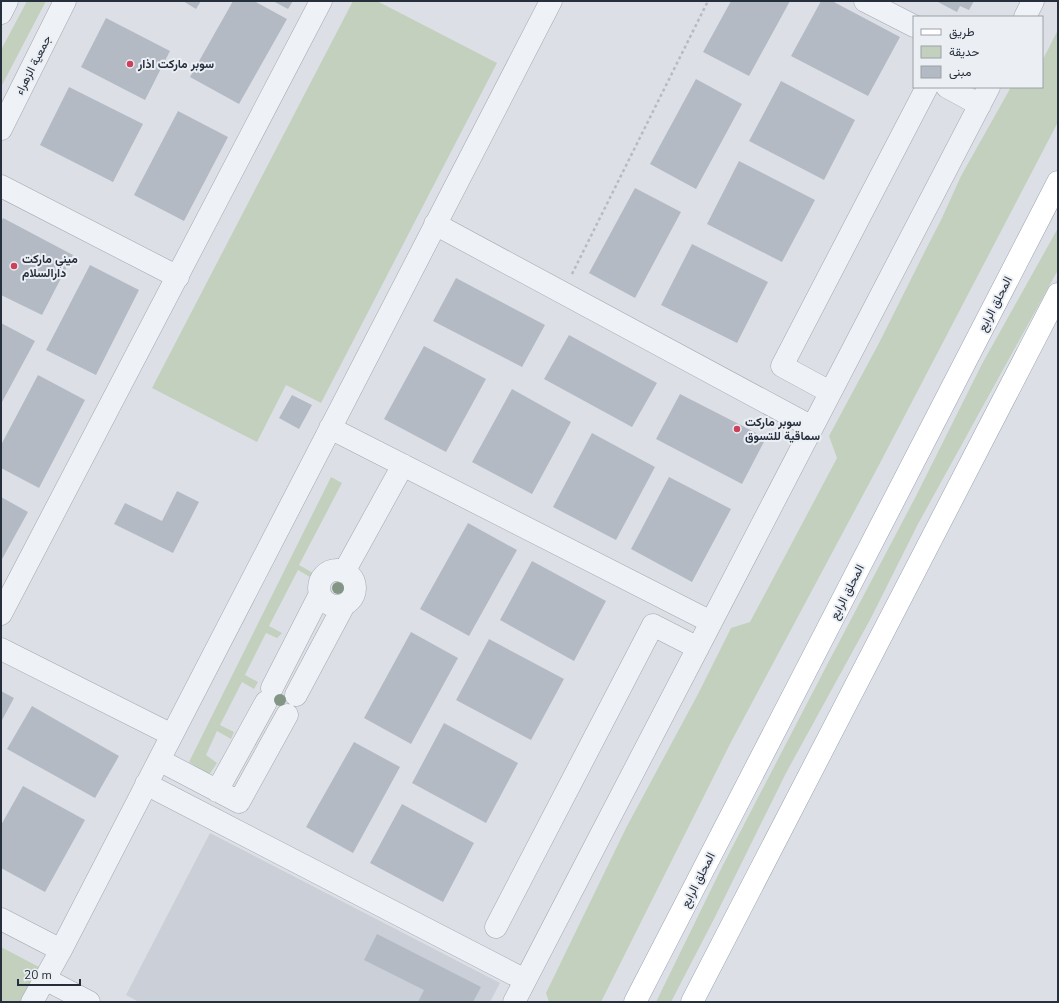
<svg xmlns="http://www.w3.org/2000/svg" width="1059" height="1003" viewBox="0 0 1059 1003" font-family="'Nunito Sans',Vazirmatn,sans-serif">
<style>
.built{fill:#cacfd8}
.green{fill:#c3d0bd}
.building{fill:#b3bac3}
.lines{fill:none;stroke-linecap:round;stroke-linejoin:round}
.minor-casing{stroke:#a2a7b0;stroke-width:23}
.major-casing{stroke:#9ba5b2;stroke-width:23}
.path{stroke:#b6bbc1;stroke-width:2.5;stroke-dasharray:3 3;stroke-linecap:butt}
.minor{stroke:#eef1f5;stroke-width:22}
.major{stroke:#fff;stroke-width:22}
.tree{fill:#839584}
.poi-dot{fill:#cd3f5a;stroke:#ebeff4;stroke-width:1.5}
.labels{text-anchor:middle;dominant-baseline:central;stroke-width:4;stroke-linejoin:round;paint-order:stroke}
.poi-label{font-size:12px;font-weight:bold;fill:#262f3c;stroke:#ebeff4;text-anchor:start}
.street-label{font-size:12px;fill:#262f3c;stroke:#ebeff4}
</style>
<rect width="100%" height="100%" fill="#dce0e6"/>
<path class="built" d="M210,833L500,983L490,1002H139L126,995Z"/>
<path class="green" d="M27,1H46L1,87V50Z
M353,1H377L497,63L321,403L286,385L257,442L152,388Z
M1058,30V122L879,465L730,744L601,1002H549L546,993L626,828L698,694L731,628L750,622L837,458L829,436L879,343L925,251L941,220L961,176L1011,87H1042V61Z
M1058,228V270L918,524L871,618L786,773L714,919L671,1002H656L723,865L828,663L916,496L982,364Z
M331,477L342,483L299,565L313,573L310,577L298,570L269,626L282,633L277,638L266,633L245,675L258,682L254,689L242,682L220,725L234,732L231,739L217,731L206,755L217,763L209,775L189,762Z
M1,947L39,967L20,1002H1Z"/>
<path class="building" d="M183,1H201L196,9Z
M233,1H254L287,19L239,104L190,77Z
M273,1H293L288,9Z
M731,1H790L749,76L703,52Z
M821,1H832L900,37L868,96L791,56Z
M936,1H974L969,10L960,6L957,12Z
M106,18L170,51L145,100L81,67Z
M696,79L742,104L696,189L650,164Z
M781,81L855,120L824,180L749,141Z
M69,87L143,124L113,182L40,145Z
M178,111L228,137L184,221L134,195Z
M739,161L815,200L782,262L707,224Z
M635,188L681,212L635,298L589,273Z
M3,218L73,255L42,315L1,295V222Z
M692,244L768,282L737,343L661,305Z
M90,265L139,290L96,375L46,350Z
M456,278L545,325L522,367L433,321Z
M1,323L35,341L2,402H1Z
M569,335L657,383L632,427L544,379Z
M424,346L486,379L446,452L384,419Z
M38,375L85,400L39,488L1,468V445Z
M512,389L571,422L532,494L472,462Z
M680,394L766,438L742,484L656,439Z
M292,395L312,405L299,429L279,418Z
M592,433L655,467L616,540L553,507Z
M669,477L731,509L692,582L631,549Z
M177,491L199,502L173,553L114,524L125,503L162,521Z
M1,497L28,512L1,561Z
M468,523L517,550L469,636L420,609Z
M532,561L606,601L574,661L500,620Z
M411,632L458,658L411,744L364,718Z
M489,639L564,679L531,740L456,700Z
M1,691L14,698L1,722Z
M32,706L119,756L95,798L7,749Z
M444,723L518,763L486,823L412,783Z
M354,742L400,767L353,853L306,827Z
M23,786L85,820L45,892L1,868V825Z
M402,804L474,843L443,902L370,863Z
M377,934L481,987L473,1002H418L424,990L364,960Z"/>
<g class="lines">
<defs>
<path id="minor" d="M865,1L914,26
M1,13L7,1
M1025,17L1033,1
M947,87L980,105
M1,129L65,1
M1,186L178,277
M435,224L812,427
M830,392L782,366L927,87
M330,428L711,622
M319 588a18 18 0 1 1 36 0a18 18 0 1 1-36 0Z
M344,572L403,465
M1,614L321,1
M1,649L172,735
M272,688L320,594
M296,695L344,605
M159,760L239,802L287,715
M146,784L525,980
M217,791L266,702
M1,919L61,950L551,1
M496,927L653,625L698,648
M45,979L89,1002
M32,1002L61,950
M514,1002L989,87"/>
<path id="major" d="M635,1002L1058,182
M692,1002L1058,294"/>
</defs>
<use href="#minor" class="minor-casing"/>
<use href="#major" class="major-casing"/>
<path class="path" d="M572,274L708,1"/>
<use href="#minor" class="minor"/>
<use href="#major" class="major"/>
</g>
<g class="tree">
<circle cx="338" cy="588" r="6"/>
<circle cx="280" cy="700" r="6"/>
</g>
<g class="poi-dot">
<circle cx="130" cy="64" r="4"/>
<circle cx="14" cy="266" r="4"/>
<circle cx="737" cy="429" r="4"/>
</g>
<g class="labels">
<g class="poi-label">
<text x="138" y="64">سوبر ماركت اذار</text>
<text x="22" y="259">ميني ماركت<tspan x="22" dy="14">دارالسلام</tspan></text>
<text x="745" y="422">سوبر ماركت<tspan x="745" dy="14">سماقية للتسوق</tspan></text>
</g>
<g class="street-label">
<text transform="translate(33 65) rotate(-63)">جمعية الزهراء</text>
<text transform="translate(995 304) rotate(-63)">المحلق الرابع</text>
<text transform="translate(847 592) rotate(-63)">المحلق الرابع</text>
<text transform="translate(698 880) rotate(-63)">المحلق الرابع</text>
</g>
</g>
<rect width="1059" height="1003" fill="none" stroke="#262f3c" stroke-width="4"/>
<rect x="913" y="16" width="130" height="72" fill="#ebeff4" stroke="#9ca2aa"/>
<rect x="921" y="29" width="20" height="6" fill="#ffffff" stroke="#9ca2aa"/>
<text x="949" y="36" font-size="12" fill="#262f3c">طريق</text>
<rect x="921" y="46" width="20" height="12" fill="#c3d0bd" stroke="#9ca2aa"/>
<text x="949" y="56" font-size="12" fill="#262f3c">حديقة</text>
<rect x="921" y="66" width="20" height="12" fill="#b3bac3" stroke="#9ca2aa"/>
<text x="949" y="76" font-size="12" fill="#262f3c">مبنى</text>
<path d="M18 979v6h62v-6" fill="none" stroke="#262f3c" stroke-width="2"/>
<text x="24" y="979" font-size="12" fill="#262f3c" stroke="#ebeff4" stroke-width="3" paint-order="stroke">20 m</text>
</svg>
